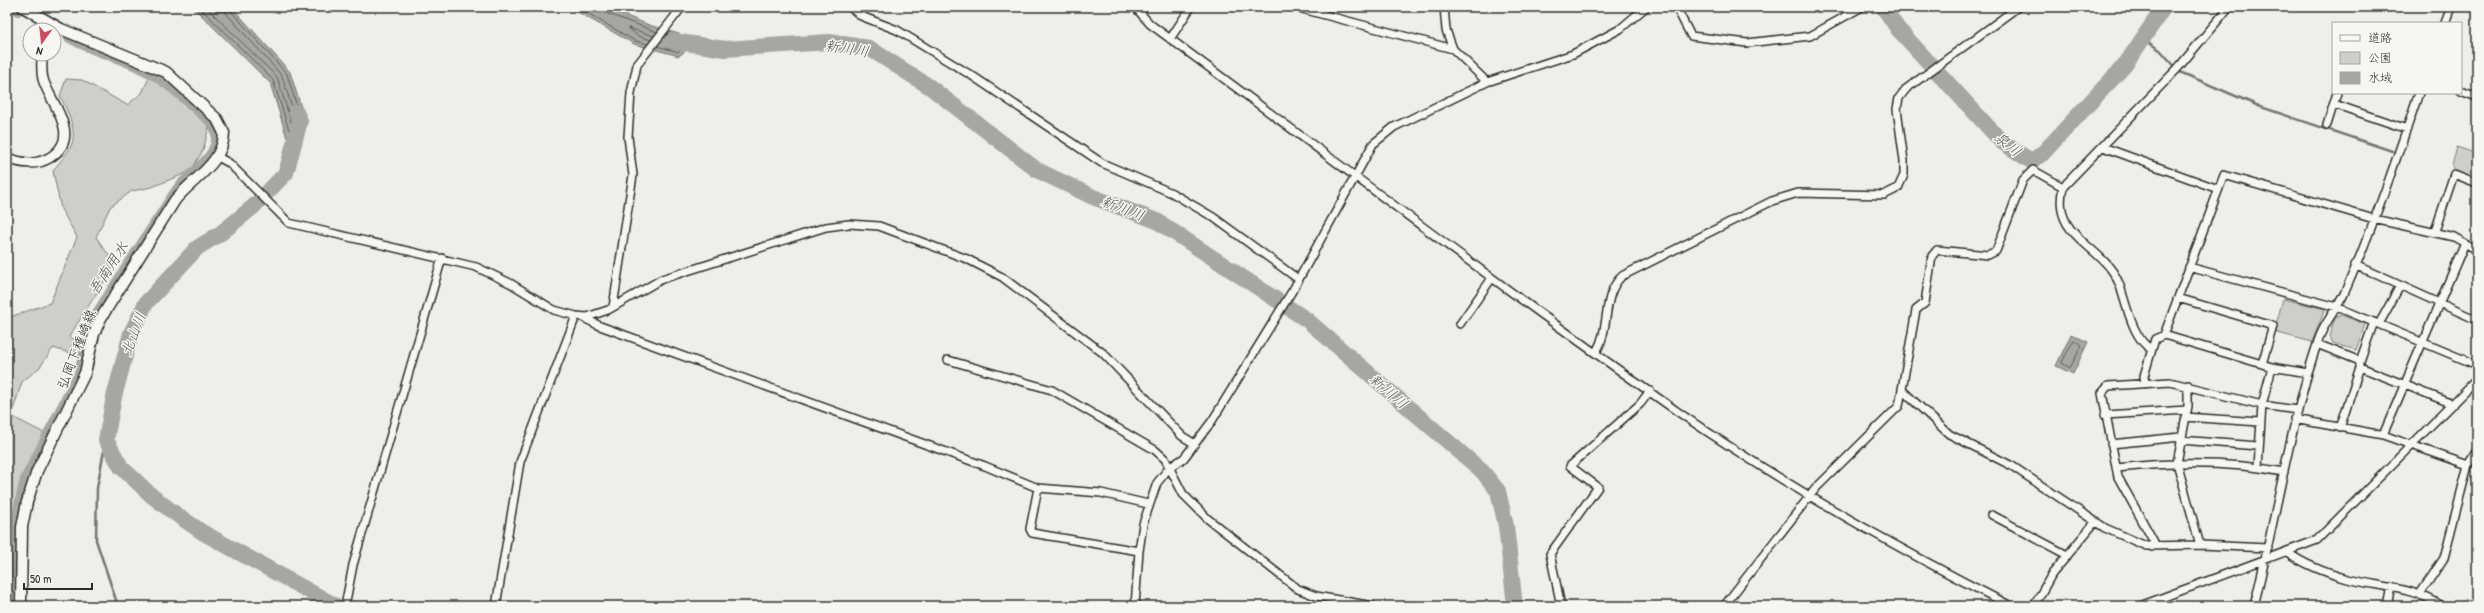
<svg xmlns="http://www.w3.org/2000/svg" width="2484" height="613" viewBox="0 0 2484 613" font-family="'Patrick Hand','Klee One',sans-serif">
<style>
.green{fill:#cececa;stroke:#7c7c7a}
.water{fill:#a6a6a3;stroke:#757573}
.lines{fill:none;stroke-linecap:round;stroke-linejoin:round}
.shore{stroke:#5c5c5b;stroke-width:1}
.stream{stroke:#757573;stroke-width:2.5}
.canal{stroke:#a6a6a3;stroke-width:10}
.river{stroke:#a6a6a3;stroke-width:16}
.minor-casing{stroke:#2b2b2b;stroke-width:10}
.tertiary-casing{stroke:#2b2b2b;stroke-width:12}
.secondary-casing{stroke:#2b2b2b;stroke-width:13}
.minor{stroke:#f6f6f2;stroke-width:7}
.tertiary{stroke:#f6f6f2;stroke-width:9}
.secondary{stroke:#f6f6f2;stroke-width:10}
.labels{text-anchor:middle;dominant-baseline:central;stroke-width:3;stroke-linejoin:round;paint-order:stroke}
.street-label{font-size:14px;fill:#2b2b2b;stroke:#f6f6f2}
.water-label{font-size:15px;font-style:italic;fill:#565655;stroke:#f6f6f2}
</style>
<rect width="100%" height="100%" fill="#eeeeea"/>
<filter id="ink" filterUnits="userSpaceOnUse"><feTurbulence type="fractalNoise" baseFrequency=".025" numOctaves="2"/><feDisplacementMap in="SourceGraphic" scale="8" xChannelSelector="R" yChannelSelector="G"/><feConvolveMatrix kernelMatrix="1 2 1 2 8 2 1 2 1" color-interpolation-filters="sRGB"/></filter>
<g filter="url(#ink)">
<path class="green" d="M153,69C177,84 197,102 209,127L203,150L191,171L152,187L132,191L110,207L96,237L115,264L69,337L81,342L73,354L53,348L40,367L22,382L11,416L44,433L18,494L12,535V566L8,593L12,606H7V318L50,303L77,237L61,209L53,171C58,163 66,156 70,148C79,132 67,110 60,96L66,79L82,80L127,105L142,93Z
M2457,147L2477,154V180L2454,171L2452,166Z
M2283,299L2325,309L2312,342L2274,332Z
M2341,315L2365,324L2356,350L2333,343L2329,336L2335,318Z"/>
<path class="water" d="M193,7H232L290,72L307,126L287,138L270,83Z
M569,7H604L649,25L699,40L679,56L634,44Z
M2071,334L2088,342L2073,374L2056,366Z"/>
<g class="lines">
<path class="shore" d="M199,7L273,80L289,130L291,131L302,123L287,74L231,11L230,7
M206,7L277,77L291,122L294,123L296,120L282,76L227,14L224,7
M577,7L635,41L648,44
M603,7L606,13L657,32
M651,40L638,36L628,28L654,36
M657,46L678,52L688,44L687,41L666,34
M2074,340L2082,345L2070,368L2062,363Z"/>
<path class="stream" d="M2143,39L2160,50L2180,72L2261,107L2392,151
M106,440L97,488L96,540L118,606"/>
<path class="canal" d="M10,7L18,11
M14,606L16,518L25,479L79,373L91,322L171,198C175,192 179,185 185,180C200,166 227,147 212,123C191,106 169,82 144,70C120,57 92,52 68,37"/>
<path class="river" d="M1883,7L1898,29L2002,142L2031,161L2042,154L2125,65L2164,7
M673,41L725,49L829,42L869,48L930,87L1037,170L1093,197L1157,221L1307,320L1482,471L1498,491L1506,526L1515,606
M296,112L300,121L286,173L253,207L221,233L197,248L146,303L131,333L114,397L106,440L121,467L152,496L173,512L202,532L336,606"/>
<defs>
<path id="minor" d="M850,7L861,16L897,30L974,77L1102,163L1172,193L1213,217L1298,279
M1135,7L1150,24C1327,154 1501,288 1681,414C1786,486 1898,549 2011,606
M1295,7L1453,49
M1444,7L1446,30L1453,49L1487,82
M1676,7L1691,36L1747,43L1810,36L1862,7
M2445,23L2451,7
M1170,39L1191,7
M2461,91L2477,97
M2334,104L2407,129
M2327,125L2337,93
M2103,147L2218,189
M218,157L229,163L289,223L476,267L510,283L554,310L576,316L587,317L608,310L662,279L826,227L849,224L879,226L967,259L1002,277L1103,353L1182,436L1195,444
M2435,231L2454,174L2477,183
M2355,265L2477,320
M2189,267L2337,307L2477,365
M2178,298L2273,326L2262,364
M613,307L633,175L628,137L631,93L637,65L682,7
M582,317L600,326L985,466L1038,488L1101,493L1148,504
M1460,324L1492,278
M2379,324L2400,286
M2164,335L2224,175L2374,219L2454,237L2477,250
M2317,344L2360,361V367
M2152,349C2135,343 2126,305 2121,289C2108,244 2050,241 2063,187L2178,68L2229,7
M1596,352C1611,328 1601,296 1622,276L1772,201L1798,193L1884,195L1898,188L1904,175V161L1897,109L1899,98L1906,89L2018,7
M948,360L1052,390L1155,450L1165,459L1183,494L1208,519L1298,589L1316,596L1373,606
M2360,361L2374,322
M2145,384L2144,376L2155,339L2164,335L2272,367L2308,373
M2188,385V406L2177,463L2200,545
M1902,390L1949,434L2012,466L2105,528L2146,546L2200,545L2268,548
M2105,415L2187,410
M2185,417L2260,422
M2294,419L2383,435L2465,243
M2340,428L2360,367L2453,404
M2383,435L2468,465L2477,450
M2180,440L2258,446
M2111,444L2181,437
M2258,467L2262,405L2272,367
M2116,468C2172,462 2229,461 2284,472
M1038,488L1030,529L1032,533L1139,551
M1992,515L2067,555
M2152,547L2154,542L2118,477L2102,393L2108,386L2170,382L2262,405L2297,410
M2287,552C2305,565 2326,573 2348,579C2380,587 2414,587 2442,606
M2420,594L2444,558L2468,465
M345,606L353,565L442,258
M496,606L520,462L576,316
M1135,606L1139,551L1143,524L1157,483L1169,468L1184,458L1212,421L1294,288L1373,144L1394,127L1487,82L1573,54L1620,29L1646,7
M1561,606L1550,554L1598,487L1570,466L1640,404L1650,391
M1724,606L1816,488L1899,406L1916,310L1925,303L1932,256L1937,250L1988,255L1996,251L2023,180L2033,170L2063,187
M2034,606L2052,574L2095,522
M2140,606L2317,540L2477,379
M2254,606C2276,518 2289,428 2318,341C2324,322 2336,311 2344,294C2373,228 2396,160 2419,93
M2387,606L2391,587"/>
<path id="tertiary" d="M45,30L47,21
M7,158C21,163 35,166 49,158C85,137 49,102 43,79C41,71 42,62 42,54"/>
<path id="secondary" d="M21,606L22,527L27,502L37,471L85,373L94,334L101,318L175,200C193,178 223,164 224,133L217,119L166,72L61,29L23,7"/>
</defs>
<use href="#minor" class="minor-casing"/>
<use href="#tertiary" class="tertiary-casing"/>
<use href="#secondary" class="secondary-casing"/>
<use href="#minor" class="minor"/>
<use href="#tertiary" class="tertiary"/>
<use href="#secondary" class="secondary"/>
</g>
</g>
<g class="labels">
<g class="street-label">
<text transform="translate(76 349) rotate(-69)">弘岡下種崎線</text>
</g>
<g class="water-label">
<text transform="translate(847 48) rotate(9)">新川川</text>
<text transform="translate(2008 144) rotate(39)">泉川</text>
<text transform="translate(1123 208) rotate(21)">新川川</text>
<text transform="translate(108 268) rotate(-57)">吾南用水</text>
<text transform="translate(133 334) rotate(-69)">北山川</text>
<text transform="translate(1389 391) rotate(41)">新川川</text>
</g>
</g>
<rect width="2484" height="613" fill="none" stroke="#f6f6f2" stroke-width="24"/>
<rect x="12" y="12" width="2460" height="589" fill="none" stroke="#2b2b2b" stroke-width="1.5" filter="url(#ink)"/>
<rect x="2332" y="22" width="130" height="72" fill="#f6f6f2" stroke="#a5a5a2"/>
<rect x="2340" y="35" width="20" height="6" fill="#f6f6f2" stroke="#a5a5a2"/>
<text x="2368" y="42" font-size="12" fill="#2b2b2b">道路</text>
<rect x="2340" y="52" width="20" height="12" fill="#cececa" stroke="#a5a5a2"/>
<text x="2368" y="62" font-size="12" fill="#2b2b2b">公園</text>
<rect x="2340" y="72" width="20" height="12" fill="#a6a6a3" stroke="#a5a5a2"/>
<text x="2368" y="82" font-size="12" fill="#2b2b2b">水域</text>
<g transform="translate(42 42) rotate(195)"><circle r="19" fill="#f6f6f2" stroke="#a5a5a2"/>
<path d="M0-3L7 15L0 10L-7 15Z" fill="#d1495b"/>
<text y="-6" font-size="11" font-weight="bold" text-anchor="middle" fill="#2b2b2b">N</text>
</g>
<path d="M24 583v6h68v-6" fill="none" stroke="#2b2b2b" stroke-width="2"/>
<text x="30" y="583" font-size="12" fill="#2b2b2b" stroke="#f6f6f2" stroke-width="3" paint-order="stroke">50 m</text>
</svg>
